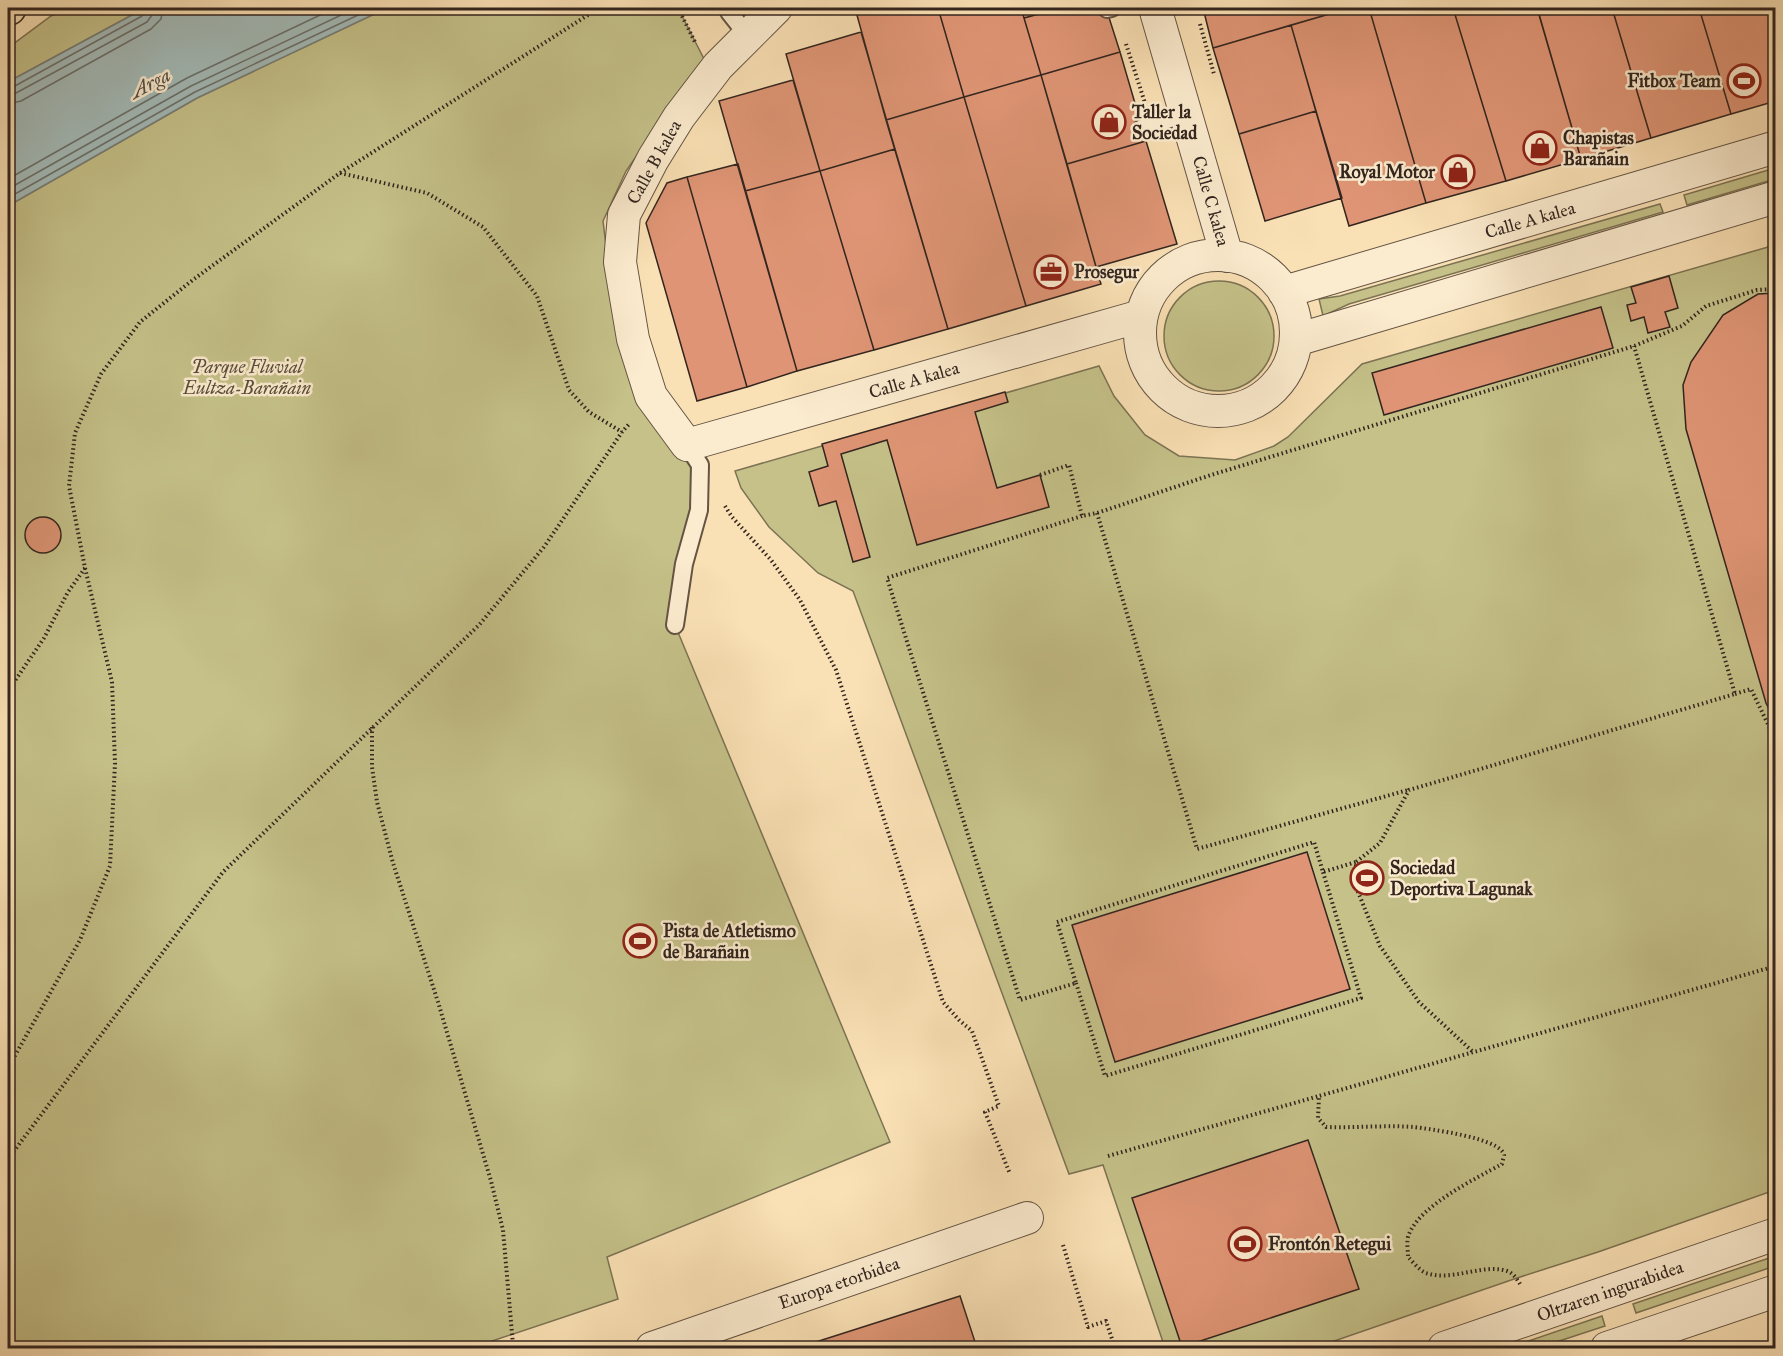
<svg xmlns="http://www.w3.org/2000/svg" width="1783" height="1356" viewBox="0 0 1783 1356" font-family="'IM FELL Great Primer',serif">
<style>
.green{fill:#c5c189;stroke:#7c7354;stroke-width:1.5}
.water{fill:#a3bbb9;stroke:#767f7b;stroke-width:1.5}
.lines{fill:none;stroke-linecap:round;stroke-linejoin:round}
.shore{stroke:#6a706c;stroke-width:1.5}
.building{fill:#df9575;stroke:#32251f;stroke-width:1.5}
.lane-casing{stroke:#645444;stroke-width:20}
.street-casing{stroke:#645444;stroke-width:34}
.highway-casing{stroke:#32251f;stroke-width:36}
.path{stroke:#32251f;stroke-width:4;stroke-dasharray:1.5 3;stroke-linecap:butt}
.lane{stroke:#fceccf;stroke-width:16}
.street{stroke:#fceccf;stroke-width:32}
.highway{stroke:#fae1b5;stroke-width:33}
.labels{text-anchor:middle;dominant-baseline:central;stroke-width:5;stroke-linejoin:round;paint-order:stroke}
.poi-label{font-size:18px;font-weight:bold;fill:#32251f;stroke:#fceccf;text-anchor:start}
.street-label{font-size:18px;fill:#32251f;stroke:#fceccf}
.park-label{font-size:18px;font-style:italic;fill:#574c3a;stroke:#fceccf}
.water-label{font-size:20px;font-style:italic;fill:#54524d;stroke:#fceccf}
</style>
<rect width="100%" height="100%" fill="#fae1b5"/>
<filter id="stains"><feTurbulence type="fractalNoise" baseFrequency=".00333" numOctaves="4"/><feColorMatrix values="0 0 0 0 .2 0 0 0 0 .09 0 0 0 0 .02 0 0 0 .5 -.17"/></filter>
<radialGradient id="worn" r=".72"><stop offset=".6" stop-color="#630" stop-opacity="0"/><stop offset="1" stop-color="#630" stop-opacity=".3"/></radialGradient>
<path class="green" d="M69,8H145L8,82V48L51,16Z
M387,8H678L704,59L626,171L603,221L617,335L687,445L699,510L675,625L890,1142L607,1257L618,1299L471,1348H8V206L197,98Z
M1775,168V179L1687,205L1684,195Z
M1660,204L1663,212L1349,304L1323,316L1319,299L1340,296Z
M1775,245V1190L1598,1252L1517,1278L1314,1348H1165L1103,1165L1069,1174L853,591L818,573L769,527L741,488L735,471L1099,366L1114,396L1145,435L1179,456L1235,460L1274,446L1288,437L1362,364Z
M1164 336a55 55 0 1 1 110 0a55 55 0 1 1-110 0Z
M1775,1256V1266L1636,1313L1633,1304Z
M1602,1316L1605,1326L1538,1348H1508Z"/>
<path class="water" d="M145,8H387L197,98L8,206V82Z"/>
<g class="lines">
<path class="shore" d="M8,87H13L142,16L146,8
M8,95L16,93L147,22L152,15L154,8
M8,104L21,101L151,29L161,19L163,8
M8,179L187,78L335,8
M8,189L191,86L356,8
M8,198L195,92L373,8"/>
</g>
<path class="building" d="M855,8H938L964,97L886,120Z
M938,8H1021L1041,75L964,97Z
M1021,8H1061L1024,18Z
M1061,8H1106L1120,52L1041,75L1024,18Z
M1203,8H1350L1213,48Z
M1350,8H1369L1426,203L1349,226L1291,25Z
M1369,8H1453L1506,181L1426,203Z
M1453,8H1537L1581,159L1506,181Z
M1561,8H1612L1651,138L1581,159L1539,14Z
M1612,8H1699L1731,114L1651,138Z
M1699,8H1776V101L1731,114Z
M1291,25L1316,111L1239,134L1213,48Z
M861,32L895,149L820,171L786,54Z
M1120,52L1146,141L1067,164L1041,75Z
M1041,75L1101,284L1026,306L964,97Z
M793,80L820,171L745,191L719,101Z
M964,97L1026,306L948,329L886,120Z
M1316,111L1342,198L1265,221L1239,134Z
M1146,141L1177,244L1096,267L1067,164Z
M895,149L948,329L874,350L820,171Z
M738,164L797,371L747,387L687,177Z
M820,171L874,350L797,371L745,191Z
M687,177L747,387L697,401L646,223L667,183Z
M1669,276L1678,308L1665,312L1670,327L1648,333L1644,317L1631,321L1627,305L1636,303L1631,287Z
M1776,293V723L1766,703L1686,429L1683,385L1691,362L1723,315L1758,294Z
M1601,307L1613,348L1384,415L1372,373Z
M1005,392L1008,402L975,412L997,488L1040,475L1049,507L917,545L887,440L841,454L870,557L853,562L836,501L819,506L809,472L828,466L822,444Z
M25 535a18 18 0 1 1 36 0a18 18 0 1 1-36 0Z
M1307,852L1350,989L1115,1062L1072,925Z
M1308,1140L1359,1289L1182,1347L1132,1198Z
M960,1296L977,1348H797Z"/>
<g class="lines">
<defs>
<path id="lane" d="M729,8V12L748,36
M1107,9L1112,8
M1142,128L1186,114
M675,625L684,564L699,510L700,465L687,445"/>
<path id="street" d="M776,8L718,66L679,117L653,159L624,215L620,262L633,339L651,396L687,445L1141,316
M1155,8L1227,256
M1140 333a78 78 0 1 1 156 0a78 78 0 1 1-156 0Z
M1284,292L1776,147
M1296,340L1776,197
M652,1348L1027,1218
M1444,1348L1776,1234
M1607,1348L1776,1291"/>
<path id="highway" d="M8,8H9"/>
</defs>
<use href="#lane" class="lane-casing"/>
<use href="#street" class="street-casing"/>
<use href="#highway" class="highway-casing"/>
<path class="path" d="M678,8L695,42
M1200,24L1214,74
M1126,44L1145,103
M340,173L427,193L483,227L537,296L569,390L589,412L622,432
M1040,475L1069,465L1082,516L1097,513L1211,475L1634,346L1682,326L1706,306L1757,290L1776,289
M725,506L732,517L771,560L800,600L836,670L943,1002L959,1020L972,1031L999,1106L985,1112L1010,1174
M1097,513L1197,849L1408,790
M1082,516L887,578L1020,1000L1076,983L1057,922L1314,842L1323,872L1356,862
M8,691L44,638L68,592L85,568
M1735,694L1751,689L1776,741
M372,727V767L377,802L393,863L438,1002L491,1181L503,1230L513,1345
M1076,983L1105,1076L1361,998L1323,872
M1472,1051L1419,1002L1380,946L1356,887V862L1380,843L1409,790L1735,694L1634,346
M8,1068L80,940L110,866L115,763L112,682L85,568L69,486L75,433L101,374L140,322L194,279L340,173L599,8
M1108,1156L1319,1096
M8,1159L223,872L479,625L544,547L622,432L630,423
M1063,1245L1088,1327L1106,1321L1115,1348
M1520,1284C1517,1279 1513,1273 1507,1271C1482,1263 1453,1282 1426,1273C1419,1270 1413,1262 1408,1257C1408,1250 1406,1240 1409,1234C1421,1205 1475,1179 1502,1164C1502,1163 1504,1156 1504,1155C1501,1138 1429,1129 1414,1127C1385,1125 1355,1128 1326,1127L1318,1118L1319,1096L1776,966"/>
<use href="#lane" class="lane"/>
<use href="#street" class="street"/>
<use href="#highway" class="highway"/>
</g>
<defs>
<symbol id="stadium-ring" viewBox="-11 -11 22 22"><circle r="9.5" fill="#fceccf" stroke="#8f2418" stroke-width="1.5"/><path d="M0-5a6.5 5 0 1 0 0 10a6.5 5 0 1 0 0-10ZM-3.5-1.8h7v3.6h-7Z" fill="#8f2418"/></symbol>
<symbol id="shop-ring" viewBox="-11 -11 22 22"><circle r="9.5" fill="#fceccf" stroke="#8f2418" stroke-width="1.5"/><path d="M-5-2.5h2.3a2.7 3.5 0 0 1 5.4 0H5L5.5 6h-11ZM-1.5-2.5h3a1.5 2.3 0 0 0-3 0Z" fill="#8f2418"/></symbol>
<symbol id="office-ring" viewBox="-11 -11 22 22"><circle r="9.5" fill="#fceccf" stroke="#8f2418" stroke-width="1.5"/><path d="M-6-3h4V-5.5h4V-3h4V5H-6ZM-1-4.5V-3h2v-1.5ZM-6 0V1H6V0Z" fill="#8f2418"/></symbol>
</defs>
<g fill-rule="evenodd">
<use href="#stadium-ring" x="1725" y="62" width="38" height="38"/>
<use href="#shop-ring" x="1090" y="103" width="38" height="38"/>
<use href="#shop-ring" x="1521" y="129" width="38" height="38"/>
<use href="#shop-ring" x="1439" y="153" width="38" height="38"/>
<use href="#office-ring" x="1032" y="253" width="38" height="38"/>
<use href="#stadium-ring" x="1348" y="859" width="38" height="38"/>
<use href="#stadium-ring" x="621" y="922" width="38" height="38"/>
<use href="#stadium-ring" x="1226" y="1225" width="38" height="38"/>
</g>
<g class="labels">
<g class="poi-label">
<text x="1721" y="81" text-anchor="end">Fitbox Team</text>
<text x="1132" y="112">Taller la<tspan x="1132" dy="21">Sociedad</tspan></text>
<text x="1563" y="138">Chapistas<tspan x="1563" dy="21">Barañain</tspan></text>
<text x="1435" y="172" text-anchor="end">Royal Motor</text>
<text x="1074" y="272">Prosegur</text>
<text x="1390" y="868">Sociedad<tspan x="1390" dy="21">Deportiva Lagunak</tspan></text>
<text x="663" y="931">Pista de Atletismo<tspan x="663" dy="21">de Barañain</tspan></text>
<text x="1268" y="1244">Frontón Retegui</text>
</g>
<g class="street-label">
<text transform="translate(654 162) rotate(-61)">Calle B kalea</text>
<text transform="translate(1211 201) rotate(74)">Calle C kalea</text>
<text transform="translate(1530 220) rotate(-16)">Calle A kalea</text>
<text transform="translate(914 380) rotate(-16)">Calle A kalea</text>
<text transform="translate(839 1283) rotate(-19)">Europa etorbidea</text>
<text transform="translate(1610 1291) rotate(-19)">Oltzaren ingurabidea</text>
</g>
<g class="park-label">
<text x="247" y="367">Parque Fluvial<tspan x="247" dy="21">Eultza-Barañain</tspan></text>
</g>
<g class="water-label">
<text transform="translate(150 83) rotate(-28)">Arga</text>
</g>
</g>
<rect width="1783" height="1356" fill="none" stroke="#fae1b5" stroke-width="30"/>
<rect x="9" y="9" width="1765" height="1338" fill="none" stroke="#32251f" stroke-width="3"/>
<rect x="15" y="15" width="1753" height="1326" fill="none" stroke="#32251f" stroke-width="1.5"/>
<rect width="100%" height="100%" filter="url(#stains)"/>
<rect width="100%" height="100%" fill="url(#worn)"/>
</svg>
